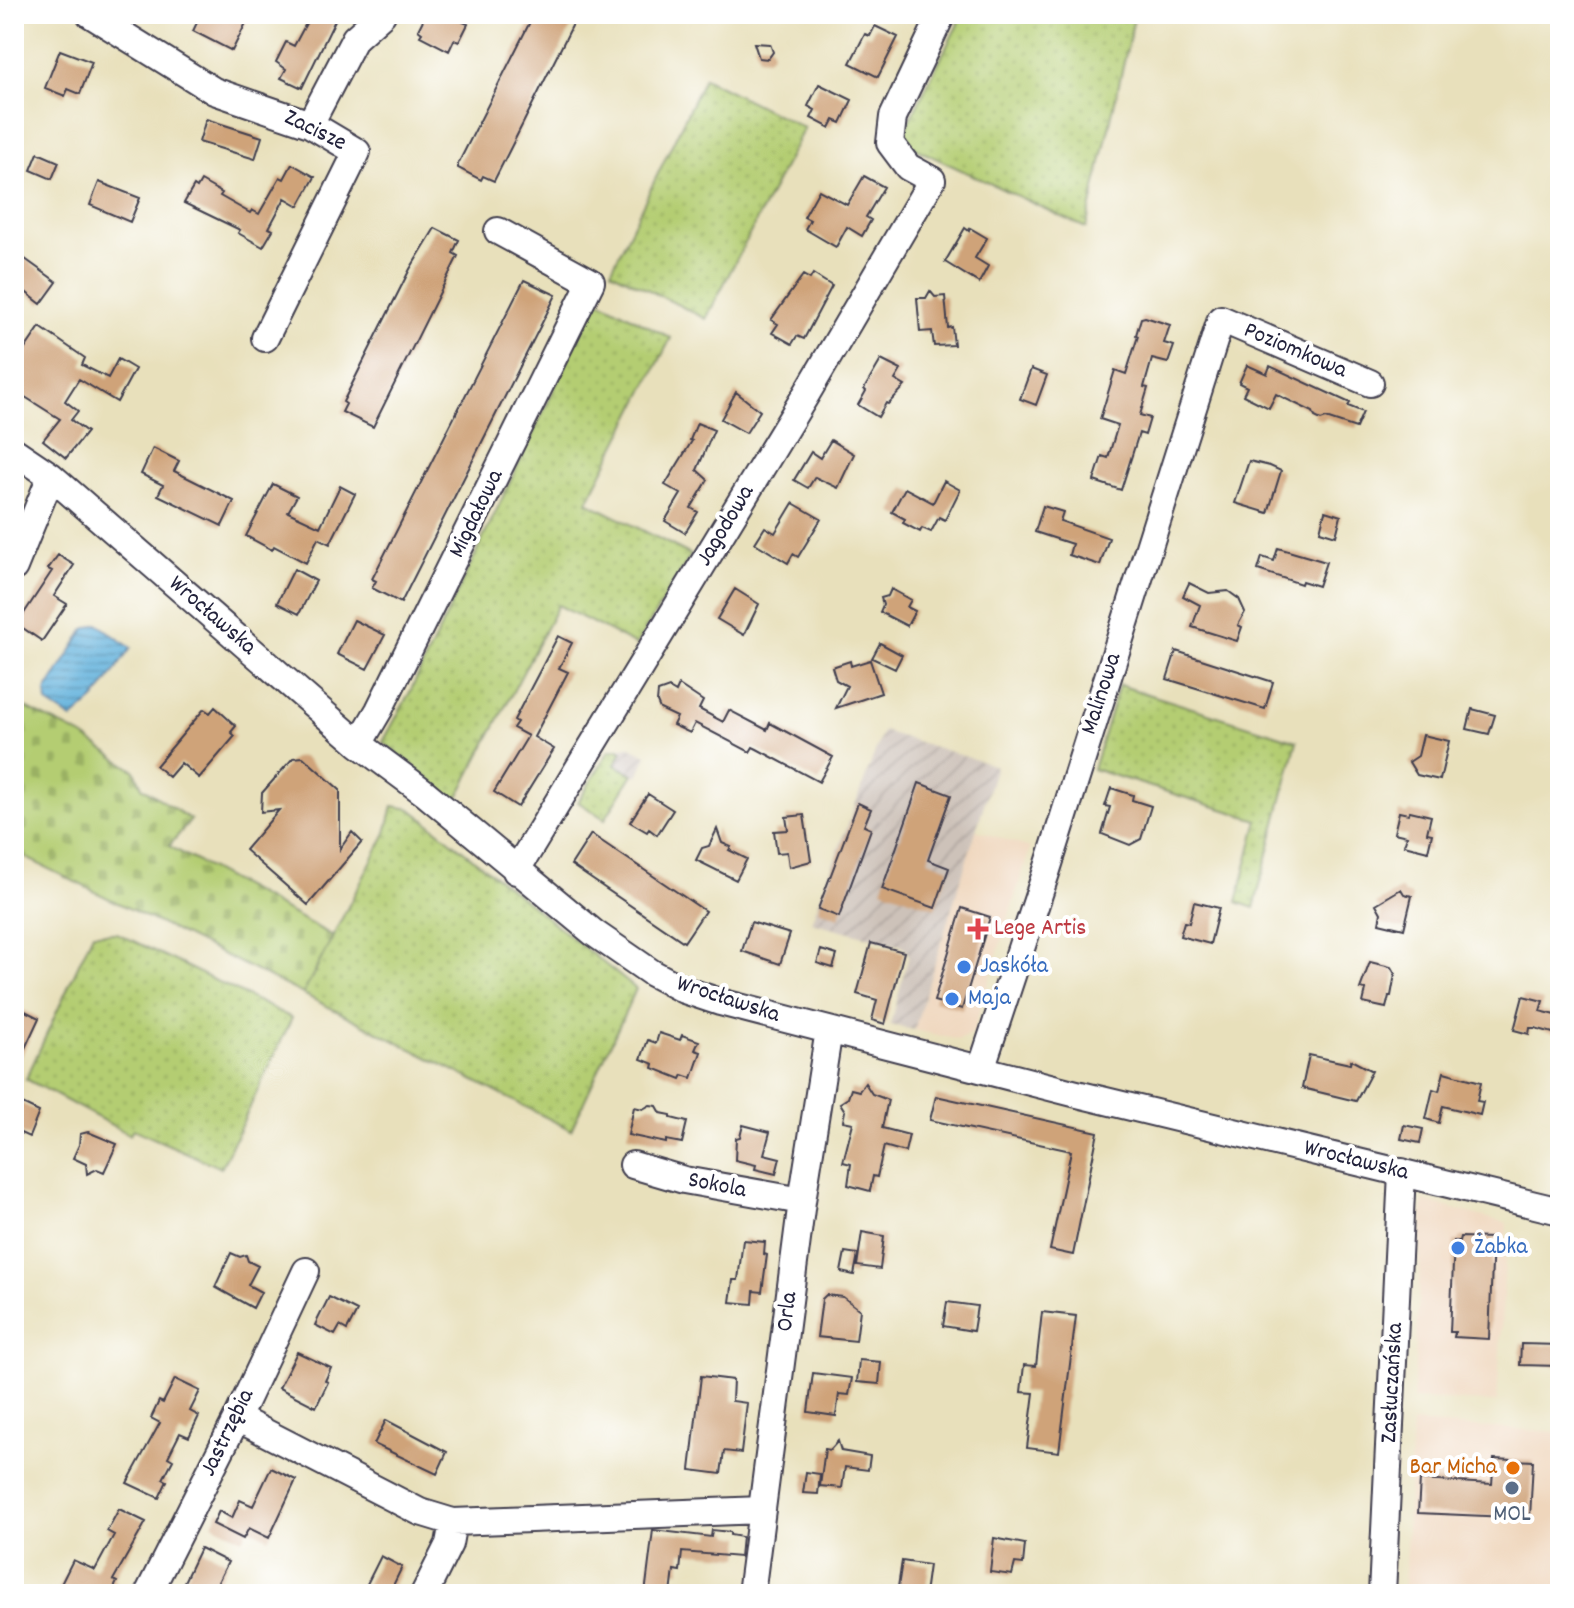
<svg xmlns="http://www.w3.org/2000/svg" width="1574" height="1608" viewBox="0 0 1574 1608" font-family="Dekko,sans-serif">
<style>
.built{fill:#efd6bc}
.industrial{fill:url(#industrial-furrows)}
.grass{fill:url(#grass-dots);stroke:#6b7856;stroke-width:2}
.cemetery{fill:url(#cemetery-stones);stroke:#6b7856;stroke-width:2}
.water{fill:url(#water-rules);stroke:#426a8c;stroke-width:2}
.building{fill:#cfa379}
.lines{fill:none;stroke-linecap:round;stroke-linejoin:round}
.minor-casing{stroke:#403e4e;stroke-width:30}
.minor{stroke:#fff;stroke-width:26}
.health-dot{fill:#e0444e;stroke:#fff;stroke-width:3}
.shop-dot{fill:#3f7fe0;stroke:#fff;stroke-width:3}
.food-dot{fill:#e8710a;stroke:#fff;stroke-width:3}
.service-dot{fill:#5c6f8a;stroke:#fff;stroke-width:3}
.labels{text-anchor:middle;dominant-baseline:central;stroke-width:8;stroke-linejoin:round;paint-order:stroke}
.street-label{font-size:24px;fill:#22223b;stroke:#fff}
.health-label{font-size:24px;fill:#be3a42;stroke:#fff;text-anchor:start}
.shop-label{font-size:24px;fill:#366cbe;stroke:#fff;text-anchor:start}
.food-label{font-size:24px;fill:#c56008;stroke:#fff;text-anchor:end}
.service-label{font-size:24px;fill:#4e5e75;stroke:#fff}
</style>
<defs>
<pattern id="industrial-furrows" width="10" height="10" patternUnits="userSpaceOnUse" patternTransform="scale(2)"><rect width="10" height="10" fill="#cdc2b9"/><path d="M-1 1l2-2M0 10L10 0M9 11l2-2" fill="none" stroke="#b0a6a0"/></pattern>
<pattern id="grass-dots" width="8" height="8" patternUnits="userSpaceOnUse" patternTransform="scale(2)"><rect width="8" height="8" fill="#b4cd72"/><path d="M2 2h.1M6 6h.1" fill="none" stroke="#9ab064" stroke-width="1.8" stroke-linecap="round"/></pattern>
<pattern id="cemetery-stones" width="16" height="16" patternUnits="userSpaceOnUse" patternTransform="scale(2)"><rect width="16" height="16" fill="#b4cd72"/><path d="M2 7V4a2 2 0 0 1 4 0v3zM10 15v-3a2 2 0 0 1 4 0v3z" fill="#9ab064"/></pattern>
<pattern id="water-rules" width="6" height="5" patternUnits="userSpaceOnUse" patternTransform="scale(2)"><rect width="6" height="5" fill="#61b1dc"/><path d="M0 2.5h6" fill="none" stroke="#5090b4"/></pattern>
</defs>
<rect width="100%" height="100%" fill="#fff"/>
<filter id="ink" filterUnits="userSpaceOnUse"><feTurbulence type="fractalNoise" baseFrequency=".0125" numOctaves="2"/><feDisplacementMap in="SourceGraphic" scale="16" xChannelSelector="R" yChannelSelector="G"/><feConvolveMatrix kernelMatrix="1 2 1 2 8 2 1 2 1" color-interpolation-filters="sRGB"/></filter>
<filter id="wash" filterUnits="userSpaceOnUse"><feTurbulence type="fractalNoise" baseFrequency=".006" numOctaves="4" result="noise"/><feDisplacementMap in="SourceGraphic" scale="32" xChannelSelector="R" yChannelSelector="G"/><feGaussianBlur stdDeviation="1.8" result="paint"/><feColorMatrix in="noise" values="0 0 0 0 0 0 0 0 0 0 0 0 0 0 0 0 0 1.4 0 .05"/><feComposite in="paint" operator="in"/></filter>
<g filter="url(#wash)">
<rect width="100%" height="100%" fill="#e8e0bb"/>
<path class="built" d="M976,830L1030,848L973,1032L959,1040L914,1030Z
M1423,1201L1507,1223L1497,1402L1413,1399Z
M1412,1423L1560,1432V1594H1404Z"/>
<path class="industrial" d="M883,731L996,766L914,1030L890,1025L909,955L903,946L811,922Z
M628,746L647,755L638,776L615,765L622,751L618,749Z"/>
<path class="grass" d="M963,14H1135L1086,228L899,141Z
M704,78L804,128L706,319L611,271Z
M597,299L671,338L587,502L691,555L636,645L558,605L456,801L383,742L409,694Z
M1119,685L1297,741L1254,908L1237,902L1258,820L1093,769Z
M618,749L622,751L615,765L633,774L605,819L578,802L609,751Z
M393,806L411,809L636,989L571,1130L303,994L386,833Z
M93,933H117L292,1018L221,1168L133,1129L130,1135L26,1079Z"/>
<path class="cemetery" d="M14,702L81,735L135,771L142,787L191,820L169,846L333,936L303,994L14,852Z"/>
<path class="water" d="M98,624L131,648L95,699L72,719L47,703L46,691L85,629Z"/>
<g id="blocks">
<path class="building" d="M201,14H233L247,21L232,51L193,31Z
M311,14H338L302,88L281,78L286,69L276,62L286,42L294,46Z
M426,14H467L463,22L468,24L459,42L454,40L449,51L420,36L422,33L418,30Z
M534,14H578L494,181L483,176L481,180L458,168V164Z
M875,26L898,37L878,77L850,63L865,34L870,36Z
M754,43L770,44L773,52L768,59L759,58Z
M60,50L92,62L80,94L68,89L65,96L45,88Z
M819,84L852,100L841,123L834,120L830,128L811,118L815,110L808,106Z
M206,119L262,137L255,159L199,142Z
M38,153L59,162L52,179L31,170Z
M292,164L315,177L299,206L285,198L269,228L273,230L263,247L238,233L240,230L184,203L194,186L197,188L201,181L222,193L220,196L250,213L252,210L259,214L280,177L284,179Z
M864,176L884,187L866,217L871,220L862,236L847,227L836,247L805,229L810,220L804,217L819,190L847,205Z
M99,182L140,198L130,222L90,205Z
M435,228L459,240L453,253L458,256L373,427L342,412L346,404L343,402L410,269Z
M965,228L969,231L970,228L987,238L975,258L988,266L979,283L945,262Z
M14,251L57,282L41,304L23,290L14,302Z
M813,274L832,286L804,339L797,336L792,344L772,333L778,324L771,320L803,275L810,279Z
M524,280L556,295L401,603L372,588L376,581L372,579Z
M930,291L935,297L945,296L948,328L952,327L954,345L934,346L932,331L920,332L917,298H926Z
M1145,317L1170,325L1164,343L1174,346L1168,363L1152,359L1144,387L1148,388L1140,415L1150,418L1145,435L1139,433L1121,490L1094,481L1102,456L1108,458L1118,425L1100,419L1115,370L1126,374L1138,336L1136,335L1141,318Z
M40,327L85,358L82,365L108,378L118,359L135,369L117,402L79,379L65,401L78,411L71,420L87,432L66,458L43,440L60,419L14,390V365Z
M881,360L901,370L895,380L905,386L888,404L886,403L878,417L858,405L866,391L864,389Z
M1247,365L1267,374L1270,366L1350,403L1348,406L1363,412L1356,428L1326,418L1321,420L1315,417L1313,412L1276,394L1269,408L1243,395L1247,387L1239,383Z
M1031,369L1047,375L1036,405L1020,399Z
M736,392L760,411L746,433L721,419Z
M697,423L714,430L697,470L708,480L691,508L698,512L685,533L665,521L681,494L665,485L692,441L690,440Z
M831,440L854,454L838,488L815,477L808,488L794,480L811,452L820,458Z
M153,448L179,461L174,471L234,501L222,526L158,495L163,485L141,474Z
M1249,461L1270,466L1281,471L1268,513L1235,503Z
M944,481L960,490L945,520L939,517L931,532L922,528L920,532L903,523L905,519L892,512L905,488L933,503Z
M273,484L297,496L288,512L320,527L340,486L355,494L330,544L318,538L306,563L274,546L272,550L246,536Z
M793,503L821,519L798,557L793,554L788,563L755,543L765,527L775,533Z
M1043,506L1063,512L1060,521L1109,538L1100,565L1069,555L1072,544L1035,532Z
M1325,511L1341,516L1336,536L1320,531Z
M1278,548L1326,562L1318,586L1302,581L1301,584L1258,570L1262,557L1274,561Z
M58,555L74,565L54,596L67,604L42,641L17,624L52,571L48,569Z
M294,569L316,581L299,614L277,603Z
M1189,583L1209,593L1228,591L1239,599L1245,612L1238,625L1242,627L1237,641L1192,627L1200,605L1183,596Z
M735,589L759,604L744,635L717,619Z
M891,589L911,600L907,607L915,611L907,626L880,612L883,605L881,598L888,596Z
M354,620L385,635L367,669L337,654Z
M558,636L572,643L559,668L568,672L534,737L554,749L518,807L494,792L528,736L513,728L517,722L514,720Z
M880,643L902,655L895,669L872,658Z
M1176,651L1273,682L1265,709L1167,679Z
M870,660L881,693L836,708L847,686L836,680L832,667L850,661L851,666Z
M679,685L703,701L699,709L723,722L729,710L767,730L770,723L833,757L819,782L757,749L753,747L750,752L695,723L690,733L673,725L677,717L660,709L657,702L658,692L669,688L676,692Z
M215,707L236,726L231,732L235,736L199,778L181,763L169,777L156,766L204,709L210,713Z
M1472,709L1495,715L1489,734L1467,729Z
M1423,735L1449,741L1440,780L1417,775L1409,762L1418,756Z
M303,757L340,790V849L352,832L362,842L308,905L245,850L279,810L261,812L262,793L293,758Z
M919,783L951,795L928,860L949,868L935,908L882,889Z
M1111,788L1133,795L1132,800L1151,806L1141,839L1130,845L1102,834L1110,807L1105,806Z
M648,794L673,810L657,835L649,829L647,832L630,822Z
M858,803L871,809L864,826L871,829L839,917L818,909Z
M1410,811L1431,816L1427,833L1432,834L1428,851L1404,845L1407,836L1394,833L1399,812L1408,814Z
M804,815L811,861L789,867L787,852L777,853L774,831L788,830L786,817Z
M717,829L722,843L731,847L729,850L747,859L736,880L696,860L702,848L709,846Z
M591,834L705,911L684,942L571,865Z
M1401,889L1404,894L1412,896L1404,929L1379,923L1381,913L1376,904Z
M1194,902L1219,908L1210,944L1180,936L1184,922L1189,923Z
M962,908L990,917L962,1009L934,1001Z
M751,922L790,934L780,964L742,951Z
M871,943L904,952L885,1024L872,1020L877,1000L857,994Z
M821,950L837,955L833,968L817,963Z
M1370,962L1391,967L1395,974L1391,996H1389L1386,1008L1363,1003L1366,990L1360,989Z
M1523,996L1543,1001L1540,1011L1560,1016V1035L1535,1028H1530L1529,1034L1514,1030Z
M19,1008L39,1018L14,1072V1018Z
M659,1033L680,1040L682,1035L699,1041L695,1050L701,1052L692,1078L683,1075L681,1079L653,1068L654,1064L641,1059L648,1040L656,1043Z
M1309,1055L1350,1064L1351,1060L1372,1071L1356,1101L1302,1088Z
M1444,1072L1481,1082L1477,1101L1483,1102L1480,1115L1443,1106L1439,1123L1426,1119L1433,1089L1439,1091Z
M865,1083L872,1094L888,1100L882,1128L909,1135L905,1152L884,1146L877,1177L873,1176L870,1191L848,1185L851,1164L843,1162L853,1123L843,1121L845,1111L840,1103L848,1098L851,1089L859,1091Z
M936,1096L1098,1132L1073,1255L1050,1250L1071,1151L930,1120Z
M14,1100L39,1112L29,1137L14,1130Z
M650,1105L657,1106L661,1113L671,1115V1118L687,1122L682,1143L666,1140V1143L628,1135L634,1107L643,1109Z
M743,1125L770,1132L764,1154L780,1158L776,1174L755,1169L756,1165L735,1160L736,1138L740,1137Z
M1404,1125L1423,1129L1420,1143L1401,1139Z
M88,1132L117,1144L104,1172L97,1169L87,1174L86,1164L73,1158L79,1145L80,1134Z
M862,1232L884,1236L880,1269L857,1266Z
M1460,1237L1493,1238L1489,1339L1454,1337L1455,1332H1450L1454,1241H1459Z
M743,1240L765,1242L764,1254L767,1255L762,1292L754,1291L753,1304L730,1302L733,1280H738Z
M845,1252L858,1254L854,1275L841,1272Z
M231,1253L240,1257L246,1255L248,1261L258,1266L248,1285L261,1292L253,1308L215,1287Z
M826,1295L843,1297L860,1310L856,1341L817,1337L822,1299Z
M329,1297L357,1311L347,1330L340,1326L335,1335L315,1325Z
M947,1302L977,1306L973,1331L943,1326Z
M1042,1312L1076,1316L1059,1452L1027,1448L1034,1393L1021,1392L1024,1365L1036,1366Z
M1521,1344L1560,1345V1366L1520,1365Z
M297,1352L331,1368L325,1381L328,1382L316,1407L279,1388Z
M859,1360L881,1362L879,1384L857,1382Z
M813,1373L852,1378L849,1395L839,1394L836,1416L808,1412Z
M701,1376L733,1380L732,1401L747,1403L741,1453L724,1451L721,1474L690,1470Z
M175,1379L200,1391L190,1411L199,1416L189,1437L180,1433L168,1457L173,1460L163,1479L167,1481L159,1498L127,1483L160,1423L151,1418L159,1401L163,1403Z
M386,1420L447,1452L437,1474L374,1444Z
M838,1441L841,1451L870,1456L868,1470L845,1467L842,1488L820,1486L825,1449L830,1450Z
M1494,1459L1533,1461L1530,1518L1418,1513L1420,1480L1492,1484Z
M271,1468L296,1480L269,1538L249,1528L243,1539L213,1524L219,1511L232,1518L240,1500L253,1506Z
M806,1472L820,1474L818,1494L803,1493Z
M119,1509L146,1522L113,1580L117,1582L111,1594H56L73,1560L95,1570L114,1535L107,1531Z
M653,1530L711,1537L712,1530L730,1532V1535L742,1537L740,1557L682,1552L680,1571L674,1570L671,1594H645Z
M994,1538L1025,1544L1023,1564L1015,1563L1012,1575L990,1572Z
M200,1548L228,1562L212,1594H199L182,1586Z
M381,1556L402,1567L389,1594H362Z
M902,1561L929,1565L925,1594H897Z"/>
</g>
</g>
<g filter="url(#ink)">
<use href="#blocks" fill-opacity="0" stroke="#403e4e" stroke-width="2"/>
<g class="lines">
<defs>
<path id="minor" d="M90,14L214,91L310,124L357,152L265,338
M310,124L355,38L382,14
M14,451L51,476L359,744L425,793L594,933L652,973L684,990L720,1002L1073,1093L1560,1211
M14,567L51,476
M359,744L379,710L591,282L498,231
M516,871L807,393L932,180L908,167L890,143L893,117L942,14
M981,1069L1047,870L1221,319L1370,383
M633,1165L684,1180L802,1201
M237,1418L420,1512L453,1522L762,1510
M148,1594L237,1418L306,1271
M424,1594L449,1544L453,1522
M751,1594L802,1201L829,1030
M1382,1594L1402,1172"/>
</defs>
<use href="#minor" class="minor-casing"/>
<use href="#minor" class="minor"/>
</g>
</g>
<path class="health-dot" d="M974 917h8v8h8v8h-8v8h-8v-8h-8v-8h8z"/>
<g class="shop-dot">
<circle cx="964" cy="967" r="8"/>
<circle cx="952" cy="999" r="8"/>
<circle cx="1458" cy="1248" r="8"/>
</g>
<circle class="food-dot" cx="1513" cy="1468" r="8"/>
<circle class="service-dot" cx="1512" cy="1488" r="8"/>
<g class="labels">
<g class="street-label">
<text transform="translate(315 131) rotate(26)">Zacisze</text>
<text transform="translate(1295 351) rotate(23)">Poziomkowa</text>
<text transform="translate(477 514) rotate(-64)">Migdałowa</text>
<text transform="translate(726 526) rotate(-59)">Jagodowa</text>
<text transform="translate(212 616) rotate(41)">Wrocławska</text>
<text transform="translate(1102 694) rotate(-72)">Malinowa</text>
<text transform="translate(728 1000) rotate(18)">Wrocławska</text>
<text transform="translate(1356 1161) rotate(14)">Wrocławska</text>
<text transform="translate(717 1186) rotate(11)">Sokola</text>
<text transform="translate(788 1312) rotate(-83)">Orla</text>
<text transform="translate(1393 1383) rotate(-87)">Zasłuczańska</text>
<text transform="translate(228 1433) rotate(-64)">Jastrzębia</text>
</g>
<g class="health-label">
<text x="994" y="929">Lege Artis</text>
</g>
<g class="shop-label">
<text x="980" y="967">Jaskóła</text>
<text x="968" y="999">Maja</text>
<text x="1474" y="1248">Żabka</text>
</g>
<g class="food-label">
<text x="1497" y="1468">Bar Micha</text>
</g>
<g class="service-label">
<text x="1512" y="1515">MOL</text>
</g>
</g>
<rect width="1574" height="1608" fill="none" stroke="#fff" stroke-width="48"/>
</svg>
